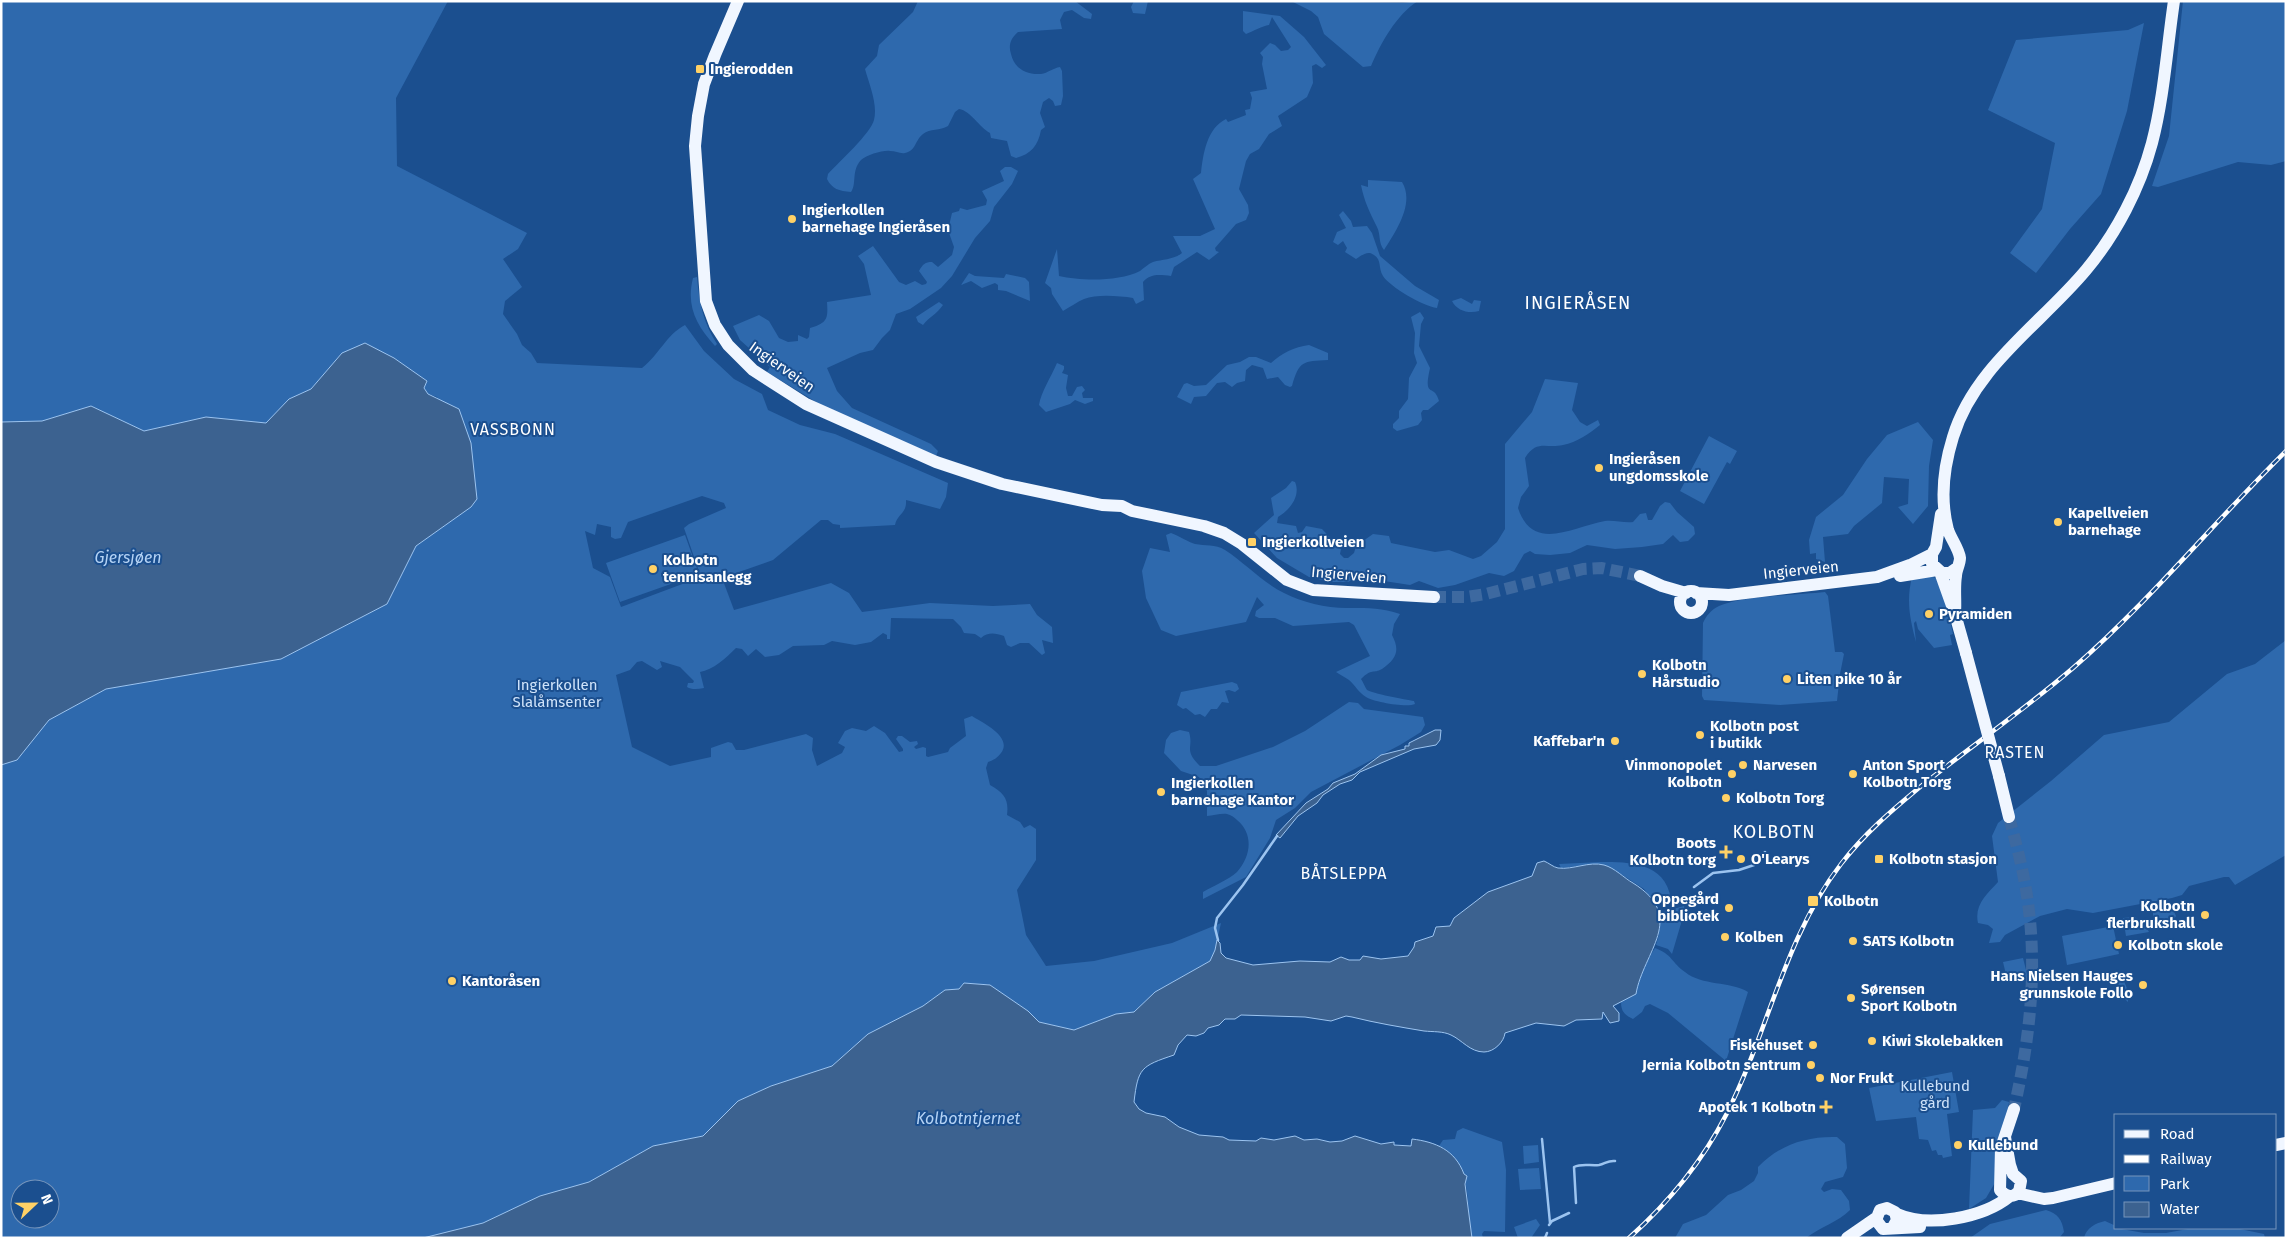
<svg xmlns="http://www.w3.org/2000/svg" width="2287" height="1239" viewBox="0 0 2287 1239" font-family="'Fira Sans',sans-serif">
<style>
.green{fill:#2e69ad;fill-rule:evenodd}
.water{fill:#3c6290;stroke:#9cc4f0}
.lines{fill:none;stroke-linecap:round;stroke-linejoin:round}
.stream{stroke:#9cc4f0;stroke-width:2.5}
.major-tunnel{stroke:#3d69a0;stroke-width:12;stroke-dasharray:12 6;stroke-linecap:butt}
.major{stroke:#f0f6ff;stroke-width:12}
.rail-casing{stroke:#fff;stroke-width:4.5}
.rail{stroke:#1b4f8f;stroke-width:2.5;stroke-dasharray:8;stroke-linecap:butt}
.major-bridge{stroke:#f0f6ff;stroke-width:12}
.poi-dot{fill:#ffd166;stroke:#1b4f8f;stroke-width:2}
.labels{text-anchor:middle;dominant-baseline:central;stroke-width:4;stroke-linejoin:round;paint-order:stroke}
.poi-label{font-size:15px;font-weight:bold;fill:#fff;stroke:#1b4f8f;text-anchor:start}
.street-label{font-size:15px;fill:#fff;stroke:#1b4f8f}
.park-label{font-size:15px;fill:#cfe3fa;stroke:#1b4f8f}
.neighbourhood-label{font-size:16px;letter-spacing:1px;fill:#fff;stroke:#1b4f8f}
.water-label{font-size:16px;font-style:italic;fill:#b5d3f5;stroke:#1b4f8f}
.quarter-label{font-size:18px;letter-spacing:1px;fill:#fff;stroke:#1b4f8f}
</style>
<rect width="100%" height="100%" fill="#1b4f8f"/>
<path class="green" d="M1,1H448L396,98L397,166L527,233L518,249L503,259L522,287L505,301L503,314L517,334L522,345L531,353L537,363L642,368C659,355 666,335 685,325L704,351L734,379L762,394L768,410L800,425L835,434L948,483L946,497L940,509L906,500C907,514 897,514 895,525L840,528V525L833,524L828,520H821L773,560L722,578L734,610L831,583L849,593L862,612L930,603L993,606L1030,604L1037,615L1052,627L1053,643L1042,640L1045,653L1042,655L1029,643H1020L1011,647L1007,645L1004,636C995,633 988,632 981,638L975,634L964,633L961,627L953,619L891,618L890,639H887V635L883,633L871,642L855,645L832,641L824,645L793,646L779,655L765,657L756,649L748,656L742,649L736,648C726,658 713,670 700,672L704,688C698,689 692,690 687,687L688,683H693L694,681L680,667L660,661L662,667L657,670L642,661L637,662L630,670L616,675L632,747L670,766L711,757V748L728,742L732,743L736,750H744L806,734L813,738L812,750L817,766L842,753L845,747L838,743L845,731L852,728L866,731L874,726L885,733L899,752L903,751V749L896,739L898,736H902L910,742L917,741L918,744L914,747L916,749L923,747L926,748V756L928,757L948,752L950,748L966,736L964,719L972,716C983,723 1013,737 1001,753C997,758 994,760 988,762L986,768L990,785C1004,793 1009,799 1007,815L1020,822L1024,828L1030,825L1036,829V860L1017,890L1026,935L1046,966L1094,961L1172,943L1221,923L1215,950L1210,961L1155,992L1134,1012L1116,1014L1074,1030L1039,1022L1028,1011L987,984L977,985L964,983L959,989L945,990L923,1006L868,1034L832,1066L771,1086L738,1101L703,1136L653,1146L589,1182L540,1196L483,1223L423,1238H1V765L17,760L49,720L106,689L281,659L387,604L416,546L471,507L476,499L437,397L428,394L424,388L427,381L394,358L342,353L311,389L289,399L266,423L206,417L144,431L91,406L42,421L1,422ZM702,496L724,503L726,508L689,524L684,528L701,577L621,607L610,577L593,568L585,531L595,535L597,524L611,527V537L615,539L621,538L628,522ZM20,1189H50V1219H20Z
M918,1H1075L1092,14L1091,19L1084,18L1072,10L1064,12L1060,20L1062,29L1018,32C1011,38 1008,45 1011,54C1014,68 1026,75 1041,74C1048,73 1053,68 1060,67L1062,71L1063,96L1061,105L1055,106L1053,101L1049,98L1043,102L1040,113L1045,127L1041,130C1038,146 1031,154 1016,158L1011,156L1007,141L991,138L990,133C979,127 971,111 959,109L955,112L948,126C940,131 930,128 923,134C915,140 916,151 905,153C900,154 896,151 890,151C883,150 867,155 861,160C851,171 857,184 851,192C839,191 832,189 827,179L828,174C839,162 871,133 874,120C878,104 869,84 865,69L877,56L879,45L913,12Z
M1134,1H1148L1145,14L1133,13L1131,7Z
M1291,1L1403,3L1418,1C1396,15 1381,43 1371,66L1363,67L1324,34L1318,17L1311,11Z
M2183,1H2286V161L2271,165L2238,162L2158,187L2152,186L2169,136Z
M1243,11L1280,16L1304,37L1326,65L1322,68L1316,64L1312,66L1313,83L1307,97L1278,116L1282,126L1269,134L1259,149L1250,154L1246,161L1239,189L1248,205L1249,213L1246,220L1236,224L1215,248L1216,251L1219,252L1209,260L1197,252L1174,267L1171,276C1160,275 1151,273 1143,282L1144,300L1136,304L1133,298C1119,296 1097,294 1084,299C1077,302 1070,307 1063,311L1052,294L1051,288L1045,283L1057,249L1059,276C1081,281 1118,282 1140,271C1144,268 1148,264 1153,262C1163,259 1173,260 1182,253L1173,236H1200L1215,229L1193,179L1201,173C1203,154 1207,128 1226,119L1228,122L1246,115L1245,110L1250,109L1252,98L1250,92L1267,89L1262,64L1263,57L1260,53L1270,43L1275,45L1281,51L1288,50L1291,47L1272,17L1269,25C1262,26 1254,31 1246,34L1243,31Z
M2144,23L2127,111L2101,194L2070,229L2036,273L2010,253L2042,209L2055,143L1988,110L2016,40L2128,30Z
M1005,167H1011L1018,171L1012,184L994,207L990,221L975,238L952,276L941,288L910,309L896,314L890,330L882,338L873,350L860,353L827,368L837,391L852,408L931,444L938,451L936,456L821,405L767,372L770,367L740,340L733,326L759,315L769,321L779,338L788,342L798,341V335L807,339L809,337L810,328C828,323 828,318 827,302L871,295L864,264L858,256L873,246L899,282L906,285L915,281L922,285L926,284L927,282L919,271C923,264 925,262 932,262L938,267L952,255L954,247L948,230L952,213L959,211L960,208L967,210L986,205L987,200L982,191L1004,181L1000,171Z
M1368,180L1402,182C1415,203 1396,231 1384,250C1378,243 1381,235 1377,227C1370,213 1364,201 1361,185L1368,187Z
M1343,211L1351,221L1353,227L1367,226L1372,233L1380,256L1415,286L1439,300L1437,308C1423,306 1390,287 1383,276C1378,268 1382,260 1374,255C1368,250 1362,255 1356,259L1345,252L1347,248L1343,241L1338,245L1333,242L1337,232L1346,228L1339,215Z
M969,273L975,276L1004,278L1006,274L1025,278L1029,282L1030,301L1006,291L998,290V285L995,283L982,288L971,281L961,285Z
M697,277C699,301 703,323 717,344L715,346C696,325 686,306 693,278Z
M1461,298L1472,304L1474,300L1481,301L1479,311C1469,314 1457,311 1452,301Z
M939,302L943,305C937,314 929,317 923,325L918,322L916,317Z
M1420,312L1424,318L1421,324L1419,346L1430,368C1423,400 1434,382 1439,401L1428,410H1423L1421,413L1422,420L1418,425L1397,431L1393,428V424L1399,418V411L1408,399L1409,378L1417,363L1414,353L1415,333L1411,317Z
M1309,345L1328,353V360C1303,361 1299,361 1292,386L1290,387L1285,385L1278,377L1267,379L1263,368L1252,365L1246,370L1245,381L1237,383L1232,387L1225,382L1217,383L1206,396L1194,397L1191,404L1177,397L1184,384L1187,383L1194,386L1206,385L1227,365L1240,362L1249,357H1256L1271,363C1282,353 1294,347 1309,345Z
M1057,363L1064,366V369L1062,373L1068,375L1066,388L1068,396H1072L1077,387L1082,386L1085,390L1082,393L1083,398H1093V401L1085,404L1075,400L1070,404L1046,412L1039,405C1041,392 1051,377 1057,363Z
M1545,379L1578,383L1572,410L1580,422L1587,426L1598,420L1600,425C1589,434 1577,442 1563,445C1546,449 1537,439 1525,458L1529,486L1521,497L1518,508C1533,553 1572,527 1605,521C1614,520 1624,523 1633,522L1640,514L1646,513L1648,520H1652L1660,506L1665,502L1670,503L1677,512L1694,527L1695,534L1688,541L1680,542L1673,535L1663,544L1642,547L1615,549L1587,545L1570,553L1550,555L1535,554L1530,551L1524,554L1514,571L1504,576L1489,573L1455,585L1438,588L1419,581L1410,585L1358,577L1348,582H1331L1309,577L1277,558L1254,533L1274,515L1271,498L1286,488L1292,481L1295,482C1301,496 1290,510 1278,517L1277,523L1296,526L1298,533L1302,532L1306,526L1322,529L1341,549L1340,554L1344,558H1348L1354,553L1356,546L1373,534L1389,536L1391,543L1435,552L1449,550L1473,559L1481,556L1497,542L1505,529V444L1532,412Z
M1918,422L1933,440L1929,466L1928,506L1913,524L1898,507L1908,504L1909,479L1884,477L1882,503L1854,526L1848,534L1823,537L1825,562L1816,559V553L1810,554L1809,540L1816,517L1843,495L1867,459L1887,435Z
M1709,436L1737,451L1730,464L1727,462L1704,504L1680,491Z
M1171,533C1179,536 1190,543 1195,544C1205,546 1215,544 1225,550C1245,563 1262,582 1284,593C1303,603 1330,609 1351,608C1369,608 1382,608 1400,614L1394,624L1392,635C1400,650 1397,659 1382,669C1373,674 1372,668 1361,679C1363,682 1365,687 1367,690C1371,693 1406,700 1414,701L1415,704C1407,708 1374,702 1366,697C1359,693 1355,685 1349,680C1345,677 1340,675 1336,672L1370,656L1354,625L1349,622L1293,626L1275,618H1259L1255,616L1256,611L1264,605L1257,597L1246,622L1176,636L1161,630L1146,598L1142,571L1150,548L1170,552L1166,535Z
M685,535L699,574L620,602L606,563Z
M1929,576L1936,578L1946,603L1953,634L1950,635L1952,645L1934,648L1918,629L1916,621L1914,623L1916,642C1910,619 1906,601 1912,577Z
M1825,592L1828,596L1835,652H1842L1844,654L1840,674L1837,701L1780,705L1704,700L1702,696L1703,623C1706,616 1711,610 1719,606C1741,596 1798,595 1825,592Z
M2286,640V855L2235,885L2229,877H2224L2189,886L2182,895L2172,898L2093,913L2067,909L2040,916L2005,935L2000,942L1989,943L1993,929L1988,925L1978,923C1974,905 1987,894 1998,882L1992,836L1998,823L2051,781L2104,735L2169,722L2227,674L2255,664Z
M1232,682L1237,684L1239,689L1235,692L1229,690L1225,691L1229,703L1222,702L1217,709H1211L1205,717L1200,714L1195,715L1186,708L1183,709L1177,705L1181,692Z
M1349,702L1358,703L1364,709L1423,717L1425,725L1421,732L1400,745L1311,792L1295,808L1276,820L1270,838L1246,877L1203,899V892C1213,886 1228,880 1237,872C1251,856 1254,834 1237,820C1234,817 1231,815 1227,814C1221,813 1213,816 1207,816V791L1199,777L1181,771L1164,753L1166,740L1171,733L1180,730L1189,732C1194,748 1183,749 1200,766H1216L1273,747L1305,731Z
M1601,862C1629,862 1665,862 1671,899L1669,901L1656,905L1644,889L1613,869L1596,864L1561,868L1559,864Z
M2171,905L2176,916L2174,919L2153,920V909Z
M1684,906L1685,910L1672,954L1668,949L1656,945L1659,934V913Z
M2135,917L2144,923L2149,932L2126,936L2123,918Z
M2113,926L2119,954L2067,965L2062,936Z
M1655,948C1672,954 1672,963 1685,972C1702,986 1730,981 1748,992L1726,1061L1668,1013L1650,1004L1645,1006L1642,1012L1633,1019C1625,1015 1621,1012 1621,1002L1636,991C1640,975 1646,962 1655,948Z
M2023,958L2028,978L2008,983L2003,962Z
M2122,976L2128,991V1002L2116,990V981Z
M1952,1072L1959,1112L1947,1114L1952,1156L1943,1158L1942,1155H1938L1936,1150L1932,1151L1928,1140L1919,1139L1916,1117L1876,1121L1869,1088Z
M2002,1100L2009,1102L1996,1181L1986,1198L1969,1209L1973,1110L1995,1108Z
M1463,1128L1502,1142L1506,1170L1505,1232L1484,1231L1482,1234L1483,1238H1472L1470,1234C1467,1203 1472,1161 1439,1146L1443,1140L1455,1139L1457,1131Z
M1837,1137L1845,1144L1847,1168L1843,1177L1825,1182L1821,1189L1824,1192L1832,1189L1841,1190L1849,1201L1850,1210C1838,1222 1820,1227 1806,1238H1675L1683,1224L1706,1215L1728,1195L1741,1190L1754,1181L1758,1173V1167C1779,1145 1806,1136 1837,1137Z
M1538,1145L1539,1162L1524,1164L1523,1146Z
M1539,1168L1541,1189L1520,1190L1518,1169Z
M2046,1210C2058,1214 2062,1219 2064,1232L2060,1237L1970,1238L1990,1224Z
M1536,1219L1540,1225L1531,1238H1518L1514,1227Z
M2105,1221L2116,1226V1228L2144,1233H2166L2193,1228H2235L2264,1234L2265,1238H2084C2086,1228 2096,1223 2105,1221Z"/>
<path class="water" d="M365,343L394,358L427,381L424,388L428,394L459,409L471,443L477,499L471,507L416,546L387,604L281,659L106,689L49,720L17,760L1,765V422L42,421L91,406L144,431L206,417L266,423L289,399L311,389L342,353Z
M1435,730H1441L1440,740L1436,745L1414,749L1360,772L1352,780L1340,784L1323,795L1317,803L1298,816L1280,838L1276,835L1306,803L1328,789L1333,783L1355,774L1381,755L1405,749V746H1409V743Z
M1544,861C1549,863 1553,867 1558,868C1573,870 1589,861 1604,865C1615,868 1624,878 1633,883C1688,917 1643,952 1636,994L1613,1006L1619,1013V1021L1610,1023L1603,1012L1602,1019L1576,1020L1564,1026L1536,1023L1505,1033C1504,1042 1494,1052 1484,1052C1470,1052 1462,1040 1451,1035C1443,1031 1433,1032 1424,1031C1400,1027 1376,1023 1352,1017L1346,1016L1331,1021L1305,1017L1241,1015L1235,1019H1225L1219,1025L1208,1028L1204,1033L1196,1036L1187,1035L1178,1045L1174,1055C1141,1066 1138,1068 1134,1102L1139,1109L1146,1113L1165,1117L1179,1127L1199,1135L1223,1137L1229,1140L1256,1141L1261,1138L1274,1140L1295,1136L1304,1140L1317,1139L1330,1142L1342,1141L1355,1136L1381,1144L1394,1142V1145L1411,1146L1412,1139C1436,1142 1455,1150 1464,1174L1467,1176L1465,1184L1472,1238H423L483,1223L540,1196L589,1182L653,1146L703,1136L738,1101L771,1086L832,1066L868,1034L923,1006L945,990L959,989L964,983L990,985L1028,1011L1039,1022L1074,1030L1116,1014L1134,1012L1155,992L1210,961L1215,950L1217,940L1220,943L1221,953L1226,958L1253,965L1300,961L1330,962L1341,957L1349,960H1360L1363,956L1381,959L1408,956L1414,947L1415,942L1433,936L1436,927L1450,926L1454,918L1488,892L1532,876L1537,863Z"/>
<g class="lines">
<path class="stream" d="M1756,864L1765,852
M1694,887L1713,873L1739,870L1754,865
M1218,940L1215,928L1217,918L1243,885L1277,836
M1542,1139L1550,1223
M1576,1203L1574,1167C1582,1163 1590,1166 1599,1165C1605,1164 1608,1160 1615,1161
M1549,1225L1552,1221L1569,1213
M1545,1238L1547,1233"/>
<path class="major-tunnel" d="M1434,597H1467L1486,594L1583,569L1602,568L1640,576
M2009,817C2016,843 2023,869 2027,896C2038,968 2030,1038 2014,1109"/>
<path class="major" d="M738,1L715,55L704,84L698,116L695,146L706,301L715,325L728,345L753,370L806,404L936,462L1002,484L1102,505L1122,506L1132,511L1204,526L1224,533L1242,544L1287,580L1313,590L1434,597
M1941,514L1936,547L1932,554V564L1942,573H1950L1957,568
M1940,572L1955,614L1966,653
M1640,576L1662,586L1686,593
M1900,576L1937,570
M1680 602a11 11 0 1 1 22 0a11 11 0 1 1-22 0Z
M1696,593L1729,595L1877,577L1910,565L1932,554
M1955,614C1956,601 1954,588 1956,576C1956,570 1960,564 1960,558C1959,549 1951,539 1948,530C1940,500 1944,466 1953,437C1974,367 2041,324 2086,270C2116,234 2140,188 2152,143C2164,97 2167,48 2174,1
M1999,776L2009,817
M2005,1137L2010,1165L2013,1174L2021,1181L2019,1192C2013,1198 2006,1197 2000,1190L2001,1148L2014,1109
M2276,1145L2286,1143
M2017,1193L2044,1199L2053,1198L2116,1183
M1897,1214C1928,1228 1983,1218 2010,1196
M1893,1227L1897,1220L1895,1212L1887,1208L1880,1210L1876,1220L1883,1229L1920,1227
M1847,1238L1876,1218"/>
<defs>
<path id="rail" d="M1629,1238C1668,1203 1702,1162 1726,1115C1768,1033 1784,938 1841,864C1864,834 1891,811 1920,787C1970,747 2024,710 2073,668C2149,602 2214,522 2286,451"/>
</defs>
<use href="#rail" class="rail-casing"/>
<use href="#rail" class="rail"/>
<path class="major-bridge" d="M1966,653L1999,776"/>
</g>
<g class="poi-dot">
<rect x="695" y="64" width="10" height="10" rx="2.5"/>
<circle cx="792" cy="219" r="5"/>
<circle cx="1599" cy="468" r="5"/>
<circle cx="2058" cy="522" r="5"/>
<rect x="1247" y="537" width="10" height="10" rx="2.5"/>
<circle cx="653" cy="569" r="5"/>
<circle cx="1929" cy="614" r="5"/>
<circle cx="1642" cy="674" r="5"/>
<circle cx="1787" cy="679" r="5"/>
<circle cx="1700" cy="735" r="5"/>
<circle cx="1615" cy="741" r="5"/>
<circle cx="1743" cy="765" r="5"/>
<circle cx="1732" cy="774" r="5"/>
<circle cx="1853" cy="774" r="5"/>
<circle cx="1161" cy="792" r="5"/>
<circle cx="1726" cy="798" r="5"/>
<path d="M1723.5 844.5h5v5h5v5h-5v5h-5v-5h-5v-5h5z"/>
<circle cx="1741" cy="859" r="5"/>
<rect x="1874" y="854" width="10" height="10" rx="2.5"/>
<rect x="1807" y="895" width="12" height="12" rx="2.5"/>
<circle cx="1729" cy="908" r="5"/>
<circle cx="2205" cy="915" r="5"/>
<circle cx="1725" cy="937" r="5"/>
<circle cx="1853" cy="941" r="5"/>
<circle cx="2118" cy="945" r="5"/>
<circle cx="452" cy="981" r="5"/>
<circle cx="2143" cy="985" r="5"/>
<circle cx="1851" cy="998" r="5"/>
<circle cx="1872" cy="1041" r="5"/>
<circle cx="1813" cy="1045" r="5"/>
<circle cx="1811" cy="1065" r="5"/>
<circle cx="1820" cy="1078" r="5"/>
<path d="M1823.5 1099.5h5v5h5v5h-5v5h-5v-5h-5v-5h5z"/>
<circle cx="1958" cy="1145" r="5"/>
</g>
<g class="labels">
<g class="poi-label">
<text x="710" y="69">Ingierodden</text>
<text x="802" y="210">Ingierkollen<tspan x="802" dy="17">barnehage Ingieråsen</tspan></text>
<text x="1609" y="459">Ingieråsen<tspan x="1609" dy="17">ungdomsskole</tspan></text>
<text x="2068" y="513">Kapellveien<tspan x="2068" dy="17">barnehage</tspan></text>
<text x="1262" y="542">Ingierkollveien</text>
<text x="663" y="560">Kolbotn<tspan x="663" dy="17">tennisanlegg</tspan></text>
<text x="1939" y="614">Pyramiden</text>
<text x="1652" y="665">Kolbotn<tspan x="1652" dy="17">Hårstudio</tspan></text>
<text x="1797" y="679">Liten pike 10 år</text>
<text x="1710" y="726">Kolbotn post<tspan x="1710" dy="17">i butikk</tspan></text>
<text x="1605" y="741" text-anchor="end">Kaffebar'n</text>
<text x="1722" y="765" text-anchor="end">Vinmonopolet<tspan x="1722" dy="17">Kolbotn</tspan></text>
<text x="1753" y="765">Narvesen</text>
<text x="1863" y="765">Anton Sport<tspan x="1863" dy="17">Kolbotn Torg</tspan></text>
<text x="1171" y="783">Ingierkollen<tspan x="1171" dy="17">barnehage Kantor</tspan></text>
<text x="1736" y="798">Kolbotn Torg</text>
<text x="1716" y="843" text-anchor="end">Boots<tspan x="1716" dy="17">Kolbotn torg</tspan></text>
<text x="1751" y="859">O'Learys</text>
<text x="1889" y="859">Kolbotn stasjon</text>
<text x="1719" y="899" text-anchor="end">Oppegård<tspan x="1719" dy="17">bibliotek</tspan></text>
<text x="1824" y="901">Kolbotn</text>
<text x="2195" y="906" text-anchor="end">Kolbotn<tspan x="2195" dy="17">flerbrukshall</tspan></text>
<text x="1735" y="937">Kolben</text>
<text x="1863" y="941">SATS Kolbotn</text>
<text x="2128" y="945">Kolbotn skole</text>
<text x="2133" y="976" text-anchor="end">Hans Nielsen Hauges<tspan x="2133" dy="17">grunnskole Follo</tspan></text>
<text x="462" y="981">Kantoråsen</text>
<text x="1861" y="989">Sørensen<tspan x="1861" dy="17">Sport Kolbotn</tspan></text>
<text x="1882" y="1041">Kiwi Skolebakken</text>
<text x="1803" y="1045" text-anchor="end">Fiskehuset</text>
<text x="1801" y="1065" text-anchor="end">Jernia Kolbotn sentrum</text>
<text x="1830" y="1078">Nor Frukt</text>
<text x="1816" y="1107" text-anchor="end">Apotek 1 Kolbotn</text>
<text x="1968" y="1145">Kullebund</text>
</g>
<g class="street-label">
<text transform="translate(782 367) rotate(35)">Ingierveien</text>
<text transform="translate(1801 570) rotate(-6)">Ingierveien</text>
<text transform="translate(1349 575) rotate(5)">Ingierveien</text>
</g>
<g class="park-label">
<text x="557" y="685">Ingierkollen<tspan x="557" dy="17">Slalåmsenter</tspan></text>
<text x="1935" y="1086">Kullebund<tspan x="1935" dy="17">gård</tspan></text>
</g>
<g class="neighbourhood-label">
<text x="513" y="429">VASSBONN</text>
<text x="2015" y="752">RASTEN</text>
<text x="1344" y="873">BÅTSLEPPA</text>
</g>
<g class="water-label">
<text x="128" y="557">Gjersjøen</text>
<text x="968" y="1118">Kolbotntjernet</text>
</g>
<g class="quarter-label">
<text x="1578" y="303">INGIERÅSEN</text>
<text x="1774" y="832">KOLBOTN</text>
</g>
</g>
<rect width="2287" height="1239" fill="none" stroke="#ffffff" stroke-width="5"/>
<rect x="2114" y="1114" width="162" height="115" fill="#1b4f8f" stroke="#7695bc"/>
<rect x="2124" y="1130" width="25" height="8" fill="#f0f6ff" stroke="#7695bc"/>
<text x="2160" y="1139" font-size="15" fill="#ffffff">Road</text>
<rect x="2124" y="1155" width="25" height="8" fill="#ffffff" stroke="#7695bc"/>
<text x="2160" y="1164" font-size="15" fill="#ffffff">Railway</text>
<rect x="2124" y="1176" width="25" height="15" fill="#2e69ad" stroke="#7695bc"/>
<text x="2160" y="1189" font-size="15" fill="#ffffff">Park</text>
<rect x="2124" y="1202" width="25" height="15" fill="#3c6290" stroke="#7695bc"/>
<text x="2160" y="1214" font-size="15" fill="#ffffff">Water</text>
<g transform="translate(35 1204) rotate(68)"><circle r="24" fill="#1b4f8f" stroke="#7695bc"/>
<path d="M0-4L9 19L0 12L-9 19Z" fill="#ffd166"/>
<text y="-8" font-size="14" font-weight="bold" text-anchor="middle" fill="#ffffff">N</text>
</g>
</svg>
